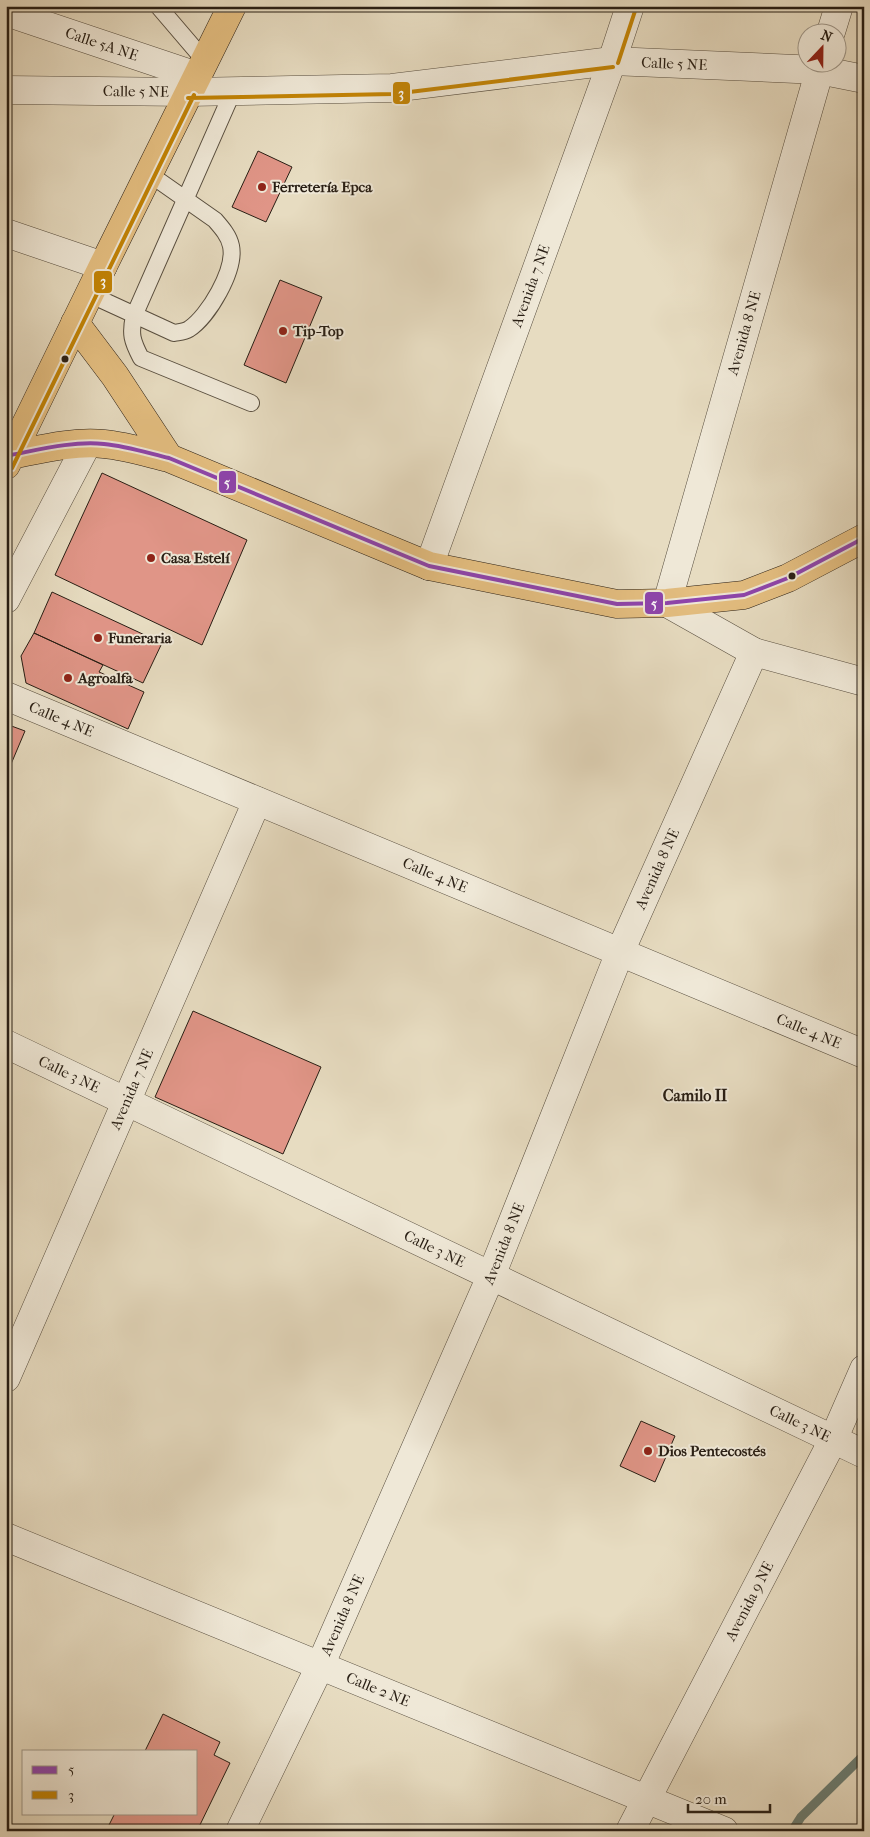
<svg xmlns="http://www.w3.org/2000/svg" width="870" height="1837" viewBox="0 0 870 1837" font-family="'IM FELL French Canon',serif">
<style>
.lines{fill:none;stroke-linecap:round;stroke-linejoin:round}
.stream{stroke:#6b7d73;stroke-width:9}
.building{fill:#e09587;stroke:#281e14}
.lane-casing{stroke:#584e3f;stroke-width:18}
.street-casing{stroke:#584e3f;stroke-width:29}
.primary-casing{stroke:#281e14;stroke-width:29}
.highway-casing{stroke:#281e14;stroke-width:29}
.lane{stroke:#efe8d7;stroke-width:16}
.street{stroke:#efe8d7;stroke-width:28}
.primary{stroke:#e4be80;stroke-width:28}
.highway{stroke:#e4be80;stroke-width:28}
.bus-1-casing{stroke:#efe8d7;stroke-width:8}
.bus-2-casing{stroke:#efe8d7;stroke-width:8}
.bus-1{stroke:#8e44ad;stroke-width:4}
.bus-2{stroke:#c38405;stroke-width:4}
.poi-dot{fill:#8f2418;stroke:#efe8d7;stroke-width:2}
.bus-dot{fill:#281e14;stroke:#efe8d7;stroke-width:2}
.labels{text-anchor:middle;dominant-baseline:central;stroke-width:4;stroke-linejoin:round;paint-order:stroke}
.street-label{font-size:15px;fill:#281e14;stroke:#efe8d7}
.poi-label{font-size:15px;font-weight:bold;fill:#281e14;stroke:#efe8d7;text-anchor:start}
.neighbourhood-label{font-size:16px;font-weight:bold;fill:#281e14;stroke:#efe8d7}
.line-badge{stroke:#efe8d7;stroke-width:2}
.badge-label{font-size:14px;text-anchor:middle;font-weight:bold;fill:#fff}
</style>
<rect width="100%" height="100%" fill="#e7dcc1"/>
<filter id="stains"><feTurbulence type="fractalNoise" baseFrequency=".004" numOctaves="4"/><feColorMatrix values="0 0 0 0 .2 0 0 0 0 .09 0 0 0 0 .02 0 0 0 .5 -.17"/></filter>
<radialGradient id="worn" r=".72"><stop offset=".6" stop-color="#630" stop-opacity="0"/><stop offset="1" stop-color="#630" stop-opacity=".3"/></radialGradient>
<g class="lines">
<path class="stream" d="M792,1831L801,1817L864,1755"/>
</g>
<path class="building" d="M258,151L292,167L266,222L232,207Z
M280,280L322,297L286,383L244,365Z
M102,473L247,540L202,645L55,575Z
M52,592L162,643L143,683L34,633Z
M34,633L103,665L99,672L144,692L128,729L26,683L21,656Z
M6,724L25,731L6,776Z
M193,1011L321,1067L283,1154L155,1097Z
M641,1421L675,1436L655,1482L620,1466Z
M163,1714L220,1742L214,1755L230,1763L197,1831H106L115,1813H196V1751H145Z"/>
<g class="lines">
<defs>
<path id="lane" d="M158,6L205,61
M233,91L134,316C130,334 132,341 141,358L251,403
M89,294L174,333C179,332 184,332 189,329C208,317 236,270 231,246C229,236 222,228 215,220L148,173"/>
<g id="street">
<path id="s1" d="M6,12L197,76"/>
<path d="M831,32L839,6"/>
<path d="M822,62L667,603L754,652L864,682"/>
<path id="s2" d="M6,90L188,92L392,88L612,61L819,70L864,79"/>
<path d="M6,233L103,266"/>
<path id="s3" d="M429,566L612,61L630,6"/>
<path d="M6,599L87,444"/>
<path id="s4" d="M6,696L864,1054"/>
<path id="s5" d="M6,1044L864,1454"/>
<path id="s6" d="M6,1378L257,801"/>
<path id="s7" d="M6,1537L724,1831"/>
<path id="s8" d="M240,1831L320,1666L491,1276L620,952L754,652"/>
<path id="s9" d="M630,1831L833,1440L864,1369"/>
</g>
<path id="primary" d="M75,323L115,376L169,458
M11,455C42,449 73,441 104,444C126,446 148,453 169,458L429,566L617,604L667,603L744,595L788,578L864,538"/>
<path id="highway" d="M6,465L103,266L232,6"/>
</defs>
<use href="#lane" class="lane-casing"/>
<use href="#street" class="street-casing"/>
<use href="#primary" class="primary-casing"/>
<use href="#highway" class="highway-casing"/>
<use href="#lane" class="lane"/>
<use href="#street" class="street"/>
<use href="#primary" class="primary"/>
<use href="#highway" class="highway"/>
<defs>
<path id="bus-1" d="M11,455C42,449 73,441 104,444C126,446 148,453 169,458L429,566L617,604L667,603L744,595L788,578L864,538"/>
<path id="bus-2" d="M618,63L636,8
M188,98L393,94L613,67
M12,468L194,95"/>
</defs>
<use href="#bus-1" class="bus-1-casing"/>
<use href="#bus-2" class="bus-2-casing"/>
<use href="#bus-1" class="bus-1"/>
<use href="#bus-2" class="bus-2"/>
</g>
<g class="poi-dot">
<circle cx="262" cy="187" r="5"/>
<circle cx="283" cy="331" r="5"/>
<circle cx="151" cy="558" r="5"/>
<circle cx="98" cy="638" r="5"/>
<circle cx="68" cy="678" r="5"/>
<circle cx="648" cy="1451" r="5"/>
</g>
<g class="bus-dot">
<circle cx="65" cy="359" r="4.5"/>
<circle cx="792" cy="576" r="4.5"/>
</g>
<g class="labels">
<g class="street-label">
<text stroke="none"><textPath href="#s1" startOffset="101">Calle 5A NE</textPath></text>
<text stroke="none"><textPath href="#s2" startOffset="670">Calle 5 NE</textPath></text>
<text stroke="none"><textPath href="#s2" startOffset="130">Calle 5 NE</textPath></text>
<text stroke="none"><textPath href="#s3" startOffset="298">Avenida 7 NE</textPath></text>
<text transform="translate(744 333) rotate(-74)">Avenida 8 NE</text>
<text stroke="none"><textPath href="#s4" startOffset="60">Calle 4 NE</textPath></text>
<text stroke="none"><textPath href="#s8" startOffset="1049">Avenida 8 NE</textPath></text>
<text stroke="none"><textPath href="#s4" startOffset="465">Calle 4 NE</textPath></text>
<text stroke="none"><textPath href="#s4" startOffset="870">Calle 4 NE</textPath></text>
<text stroke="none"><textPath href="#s5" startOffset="70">Calle 3 NE</textPath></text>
<text stroke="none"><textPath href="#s6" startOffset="315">Avenida 7 NE</textPath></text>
<text stroke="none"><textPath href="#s8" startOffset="644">Avenida 8 NE</textPath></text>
<text stroke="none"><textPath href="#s5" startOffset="475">Calle 3 NE</textPath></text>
<text stroke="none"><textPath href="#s5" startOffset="880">Calle 3 NE</textPath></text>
<text stroke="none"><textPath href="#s9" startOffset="259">Avenida 9 NE</textPath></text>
<text stroke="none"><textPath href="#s8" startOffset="239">Avenida 8 NE</textPath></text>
<text stroke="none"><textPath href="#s7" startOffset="402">Calle 2 NE</textPath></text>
</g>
<g class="poi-label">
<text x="272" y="187">Ferretería Epca</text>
<text x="293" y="331">Tip-Top</text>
<text x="161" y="558">Casa Estelí</text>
<text x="108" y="638">Funeraria</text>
<text x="78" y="678">Agroalfa</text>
<text x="658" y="1451">Dios Pentecostés</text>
</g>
<g class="neighbourhood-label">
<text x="695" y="1095">Camilo II</text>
</g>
</g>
<g class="line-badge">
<rect x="392" y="81" width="19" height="24" rx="5" fill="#c38405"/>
<rect x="93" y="270" width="20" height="24" rx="5" fill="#c38405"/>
<rect x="218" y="470" width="19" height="24" rx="5" fill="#8e44ad"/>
<rect x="644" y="591" width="20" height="24" rx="5" fill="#8e44ad"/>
</g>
<g class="badge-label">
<text x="401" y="98">3</text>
<text x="103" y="286">3</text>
<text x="227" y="487">5</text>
<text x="654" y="608">5</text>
</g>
<rect width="870" height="1837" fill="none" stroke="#e7dcc1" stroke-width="25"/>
<rect x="8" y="8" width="855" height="1822" fill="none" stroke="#281e14" stroke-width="2.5"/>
<rect x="12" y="12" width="845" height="1812" fill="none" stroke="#281e14"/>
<rect x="22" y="1750" width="175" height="65" fill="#efe8d7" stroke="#9f9789"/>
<rect x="32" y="1766" width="25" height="8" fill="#8e44ad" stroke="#9f9789"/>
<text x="68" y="1774" font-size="15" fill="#281e14">5</text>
<rect x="32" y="1791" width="25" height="8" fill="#c38405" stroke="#9f9789"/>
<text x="68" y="1800" font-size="15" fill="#281e14">3</text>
<g transform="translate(822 48) rotate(22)"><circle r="24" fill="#efe8d7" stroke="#9f9789"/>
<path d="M0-4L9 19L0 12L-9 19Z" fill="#8f2418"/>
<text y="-8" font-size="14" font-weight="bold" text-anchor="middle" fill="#281e14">N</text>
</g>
<path d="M688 1804v8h82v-8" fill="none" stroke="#281e14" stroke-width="2.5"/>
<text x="695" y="1804" font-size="15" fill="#281e14" stroke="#efe8d7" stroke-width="4" paint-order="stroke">20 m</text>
<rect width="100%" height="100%" filter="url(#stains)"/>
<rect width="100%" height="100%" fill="url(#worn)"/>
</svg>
